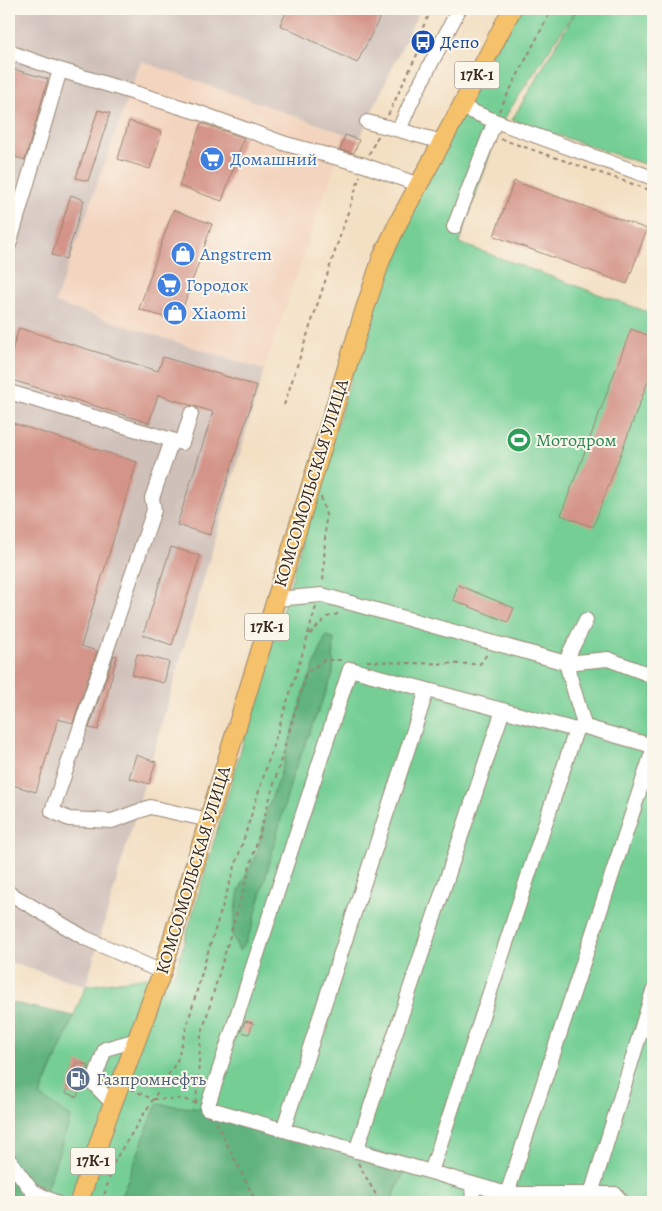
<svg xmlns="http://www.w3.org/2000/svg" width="662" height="1211" viewBox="0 0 662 1211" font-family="Alegreya,serif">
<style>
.built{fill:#f3d4be}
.industrial{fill:#cfc0ba}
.green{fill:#75cf95;stroke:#587c5a}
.forest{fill:#60b27e;stroke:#4e6e4e}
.building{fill:#d49489}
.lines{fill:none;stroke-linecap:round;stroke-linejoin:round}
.minor-casing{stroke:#978470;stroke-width:16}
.major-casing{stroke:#978470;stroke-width:20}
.path{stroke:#978470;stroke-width:2;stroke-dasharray:4 4;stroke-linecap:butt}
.minor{stroke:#fff;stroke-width:14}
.major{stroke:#f5c16b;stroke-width:18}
.labels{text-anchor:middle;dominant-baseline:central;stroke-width:4;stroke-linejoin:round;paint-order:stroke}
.shield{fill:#fbf7ec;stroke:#75685c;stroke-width:1}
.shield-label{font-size:16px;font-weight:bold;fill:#3b2a1e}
.transit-label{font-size:18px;fill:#164399;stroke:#fbf7ec;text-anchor:start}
.shop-label{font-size:18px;fill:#366cbe;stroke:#fbf7ec;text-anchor:start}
.leisure-label{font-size:18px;fill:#27864d;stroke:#fbf7ec;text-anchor:start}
.street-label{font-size:18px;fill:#3b2a1e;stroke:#fbf7ec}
.service-label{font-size:18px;fill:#4e5e75;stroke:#fbf7ec;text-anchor:start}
</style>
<rect width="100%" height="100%" fill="#fbf7ec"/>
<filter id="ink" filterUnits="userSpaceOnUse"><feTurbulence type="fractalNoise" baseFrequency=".02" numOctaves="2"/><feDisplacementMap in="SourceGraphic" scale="10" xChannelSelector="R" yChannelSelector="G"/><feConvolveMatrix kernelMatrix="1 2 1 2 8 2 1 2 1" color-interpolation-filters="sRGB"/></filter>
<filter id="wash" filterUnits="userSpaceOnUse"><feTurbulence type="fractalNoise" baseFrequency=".0096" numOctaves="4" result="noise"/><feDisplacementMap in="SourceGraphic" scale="20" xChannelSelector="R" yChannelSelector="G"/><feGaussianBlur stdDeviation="1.12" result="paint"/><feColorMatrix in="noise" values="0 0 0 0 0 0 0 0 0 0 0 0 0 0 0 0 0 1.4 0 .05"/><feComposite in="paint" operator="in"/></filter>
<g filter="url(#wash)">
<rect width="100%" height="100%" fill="#f3dfc2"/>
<path class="built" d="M141,60L345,135L264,370L55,303Z"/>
<path class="industrial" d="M9,9H420L359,139L141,61L55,303L264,370L86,986L9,962Z"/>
<path class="green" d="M515,9H576L507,114L495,139L459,243L653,314V1202H391L409,1161L158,1104L119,1202H42L40,1096L86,986L175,973L368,320L414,203Z
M577,9H648L653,11V167L512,120Z"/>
<path class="forest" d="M326,636L334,638L333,674L293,774L252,928L245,943L239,951L232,934L239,891L258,851L266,813L280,775L306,686Z
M9,1002L74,1016L40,1096L71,1117L42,1202H9Z
M157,1104L202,1109L409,1160L391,1202H119Z"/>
<g id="blocks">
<path class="building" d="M288,9H384L357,63L280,25Z
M9,68L48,79L25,160L9,155Z
M98,110L110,113L88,181L76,178Z
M129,121L162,132L150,169L118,159Z
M201,123L244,138L222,201L179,186Z
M345,135L359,140L354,153L340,150Z
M514,181L647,229L627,284L494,236Z
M71,195L84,200L66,259L52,255Z
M173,210L212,224L178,322L139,309Z
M19,328L158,371L163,357L257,386L210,535L177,525L213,412L158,395L149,423L9,379V361Z
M631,329L653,337V368L593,527L561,515Z
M9,422L137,462L81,646L97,651L73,723L58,719L36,792L9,784Z
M171,547L200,556L172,645L143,635Z
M458,585L514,608L508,622L453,600Z
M137,654L169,662L164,683L132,675Z
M114,655L117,656L98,730L89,728Z
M136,755L156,762L149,784L129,778Z
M245,1021L253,1023L249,1034L241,1032Z
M78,1062L89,1066L77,1097L66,1093Z"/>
</g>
</g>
<g filter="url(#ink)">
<use href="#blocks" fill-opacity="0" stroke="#978470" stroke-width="1"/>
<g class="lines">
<defs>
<path id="minor" d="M9,52L60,70L200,113L286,144L364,165L419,185
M461,107L495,121L653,178
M367,122L399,130
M442,142L399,130L411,102L459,9
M454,227L495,121
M9,245L60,70
M9,392L182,443L191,414
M172,440L152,498L154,510L52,811L69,819L112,821L150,807L209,820
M276,599L322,595L566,663L608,659L653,676
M582,726L583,721L566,663L570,652L586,620
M653,746L582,726L576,730L431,1172L507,1194L653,750
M9,893L85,938L162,972
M113,1104L93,1083L105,1049L137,1040
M283,1130L427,690
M356,1151L503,710
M9,1160L32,1191L55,1202
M431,1172L207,1108L350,669L576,730
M472,1184L473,1202
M507,1194H615L622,1202
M591,1194L653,991"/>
<path id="major" d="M79,1202L107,1119L162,972L362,318L382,257L399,221L461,107L512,9"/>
</defs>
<use href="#minor" class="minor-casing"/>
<use href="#major" class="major-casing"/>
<path class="path" d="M499,111L552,9
M388,115L423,42L421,31L432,9
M501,139L653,191
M369,154L378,136
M284,405L360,176
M321,497L326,515L323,584
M308,634L316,607
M367,661L406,663L480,664L487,654L486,653
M131,1089L152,1099H182L196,1103
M196,1103L201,1036L306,673L324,660H342
M216,1122L256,1202
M358,1163L380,1202
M102,1202L115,1160L177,1061L207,955L308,636L327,617L341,613"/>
<use href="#minor" class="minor"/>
<use href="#major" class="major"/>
</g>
</g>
<defs>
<symbol id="bus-disc" viewBox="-11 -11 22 22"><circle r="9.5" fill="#1a4fb4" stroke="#fbf7ec"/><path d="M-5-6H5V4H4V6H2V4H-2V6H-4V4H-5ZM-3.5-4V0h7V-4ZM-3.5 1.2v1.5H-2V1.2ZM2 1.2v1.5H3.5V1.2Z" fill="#fff"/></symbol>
<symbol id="supermarket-disc" viewBox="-11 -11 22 22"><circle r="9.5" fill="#3f7fe0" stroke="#fbf7ec"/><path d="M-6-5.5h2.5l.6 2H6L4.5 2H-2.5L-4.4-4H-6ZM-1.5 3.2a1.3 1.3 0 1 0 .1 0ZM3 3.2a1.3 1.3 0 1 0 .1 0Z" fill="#fff"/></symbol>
<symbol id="shop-disc" viewBox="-11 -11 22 22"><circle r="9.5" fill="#3f7fe0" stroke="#fbf7ec"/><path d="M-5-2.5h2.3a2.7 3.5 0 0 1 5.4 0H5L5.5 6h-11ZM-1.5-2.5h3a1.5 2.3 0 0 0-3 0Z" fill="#fff"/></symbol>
<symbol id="stadium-disc" viewBox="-11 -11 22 22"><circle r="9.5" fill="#2e9e5b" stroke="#fbf7ec"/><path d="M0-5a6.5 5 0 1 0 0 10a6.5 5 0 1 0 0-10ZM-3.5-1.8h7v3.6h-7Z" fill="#fff"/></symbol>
<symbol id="fuel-disc" viewBox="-11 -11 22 22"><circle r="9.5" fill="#5c6f8a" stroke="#fbf7ec"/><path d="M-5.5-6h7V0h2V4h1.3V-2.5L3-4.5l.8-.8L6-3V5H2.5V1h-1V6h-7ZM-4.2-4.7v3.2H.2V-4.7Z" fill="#fff"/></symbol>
</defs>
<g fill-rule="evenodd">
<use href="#bus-disc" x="409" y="28" width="28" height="28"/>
<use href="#supermarket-disc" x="198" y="145" width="28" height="28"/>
<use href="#shop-disc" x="169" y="240" width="28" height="28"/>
<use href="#supermarket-disc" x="155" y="271" width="28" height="28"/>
<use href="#shop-disc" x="161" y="299" width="28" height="28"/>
<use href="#stadium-disc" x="505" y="426" width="28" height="28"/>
<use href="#fuel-disc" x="64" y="1065" width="28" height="28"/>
</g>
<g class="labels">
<g class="shield">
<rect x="454.5" y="61.5" width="45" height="27" rx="4"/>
<rect x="244.5" y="613.5" width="45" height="27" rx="4"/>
<rect x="70.5" y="1147.5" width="45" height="27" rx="4"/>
</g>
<g class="shield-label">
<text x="477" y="75">17К-1</text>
<text x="267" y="627">17К-1</text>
<text x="93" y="1161">17К-1</text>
</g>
<g class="transit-label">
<text x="440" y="42">Депо</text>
</g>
<g class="shop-label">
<text x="230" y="159">Домашний</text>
<text x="200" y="254">Angstrem</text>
<text x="186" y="285">Городок</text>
<text x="192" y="313">Xiaomi</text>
</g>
<g class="leisure-label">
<text x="536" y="440">Мотодром</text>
</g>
<g class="street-label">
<text transform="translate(311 483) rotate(-73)">КОМСОМОЛЬСКАЯ УЛИЦА</text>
<text transform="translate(193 870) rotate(-73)">КОМСОМОЛЬСКАЯ УЛИЦА</text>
</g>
<g class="service-label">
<text x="96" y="1079">Газпромнефть</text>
</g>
</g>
<rect width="662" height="1211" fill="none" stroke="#fbf7ec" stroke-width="30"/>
</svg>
